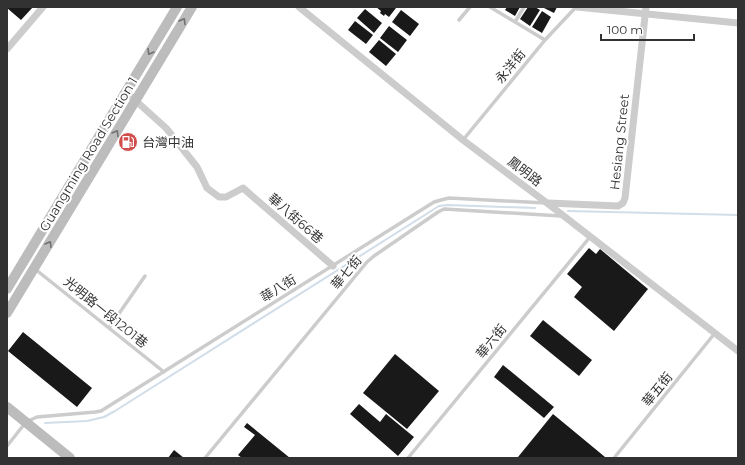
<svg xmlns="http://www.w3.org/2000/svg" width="745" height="465" viewBox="0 0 745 465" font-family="Montserrat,'Noto Sans TC',sans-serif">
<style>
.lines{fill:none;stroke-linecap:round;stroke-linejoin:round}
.stream{stroke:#d1dee9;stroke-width:2}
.building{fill:#191919}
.lane{stroke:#ccc;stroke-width:3.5}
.street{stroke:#ccc;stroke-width:7}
.secondary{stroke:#bcbcbc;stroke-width:10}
.oneway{stroke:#707070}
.labels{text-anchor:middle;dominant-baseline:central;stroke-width:4;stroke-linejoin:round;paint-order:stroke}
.street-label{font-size:13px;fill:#323232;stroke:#fff}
.poi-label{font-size:13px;fill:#323232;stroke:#fff;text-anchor:start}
</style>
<rect width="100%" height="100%" fill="#fff"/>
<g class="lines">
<path class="stream" d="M568,211L738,215
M45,423L87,421L104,417L115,411L439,206L448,205L535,208"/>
</g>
<path class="building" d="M7,7H33L21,20L7,8Z
M376,7H394L396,8L389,17L385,14L384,16L380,13L381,11Z
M507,7H520L515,16L505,10Z
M528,7H535L540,10L530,26L520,19Z
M542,7H557L554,13Z
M365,9L382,23L374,33L357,18Z
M401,10L419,24L410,36L392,22Z
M542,11L551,17L542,33L532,27Z
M355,21L373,35L366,44L348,30Z
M389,26L407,40L398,52L380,38Z
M379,40L396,54L386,66L369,52Z
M589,248L596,254L600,249L648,289L614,331L574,297L582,287L567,274Z
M543,320L592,360L579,376L530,336Z
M23,332L92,388L77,407L8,351Z
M395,354L439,391L407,429L363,393Z
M503,365L554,407L544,418L494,377Z
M359,404L380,422L386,414L414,437L398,456L350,414Z
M553,414L605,457L604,458H593L591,457L590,458H519L518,457Z
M247,423L290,458H242L238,455L255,435L244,427Z
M174,450L184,458H168Z"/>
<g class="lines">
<path class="lane" d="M490,7L545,40
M459,20L470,7
M515,22L524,7
M463,140L545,40L576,7
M35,269L164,372
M109,328L145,276
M7,446L26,422L37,417L95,412L101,411L434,202L441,200L449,198L546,203
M205,458L367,262L374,256L438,212L444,209L561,216
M408,458L590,237
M614,458L715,333"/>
<path class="street" d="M299,7L463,140L547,203L738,351
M577,7L738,23
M7,49L43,7
M126,92L166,128L197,167L207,188L219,197H226L243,188L333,266
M548,203L618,206L623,203L625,198L646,7"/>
<path class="secondary" d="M7,289L177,7
M7,313L192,7
M7,407L70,458"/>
</g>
<defs><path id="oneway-chevron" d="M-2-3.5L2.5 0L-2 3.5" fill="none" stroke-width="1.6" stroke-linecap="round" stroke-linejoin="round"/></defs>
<g class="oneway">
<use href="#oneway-chevron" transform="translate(183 21) rotate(-59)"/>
<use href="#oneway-chevron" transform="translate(150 52) rotate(121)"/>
<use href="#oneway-chevron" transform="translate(116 133) rotate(-59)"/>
<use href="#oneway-chevron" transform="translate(49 244) rotate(-59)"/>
</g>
<defs>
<symbol id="fuel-disc" viewBox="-11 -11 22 22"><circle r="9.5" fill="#d04f4c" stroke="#fff"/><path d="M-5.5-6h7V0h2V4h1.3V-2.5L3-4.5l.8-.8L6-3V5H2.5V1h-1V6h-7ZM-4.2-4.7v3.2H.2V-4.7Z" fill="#fff"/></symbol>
</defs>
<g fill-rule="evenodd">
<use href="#fuel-disc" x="117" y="131" width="22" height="22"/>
</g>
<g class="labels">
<g class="street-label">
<text transform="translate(510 66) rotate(-51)">永洋街</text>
<text transform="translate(619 142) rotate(-84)">Hesiang Street</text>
<text transform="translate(88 154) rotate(-59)">Guangming Road Section 1</text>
<text transform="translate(525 171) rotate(37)">鳳明路</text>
<text transform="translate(296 218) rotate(41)">華八街66巷</text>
<text transform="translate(346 272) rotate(-50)">華七街</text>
<text transform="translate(278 288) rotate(-32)">華八街</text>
<text transform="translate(106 312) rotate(39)">光明路一段1201巷</text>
<text transform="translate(491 341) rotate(-51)">華六街</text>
<text transform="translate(657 389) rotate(-51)">華五街</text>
</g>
<g class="poi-label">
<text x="142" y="142">台灣中油</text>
</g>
</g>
<rect width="745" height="465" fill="none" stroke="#323232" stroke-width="16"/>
<path d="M601 34v6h93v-6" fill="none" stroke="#323232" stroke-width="2"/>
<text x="607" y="34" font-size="12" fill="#323232" stroke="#ffffff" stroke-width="3" paint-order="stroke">100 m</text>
</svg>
